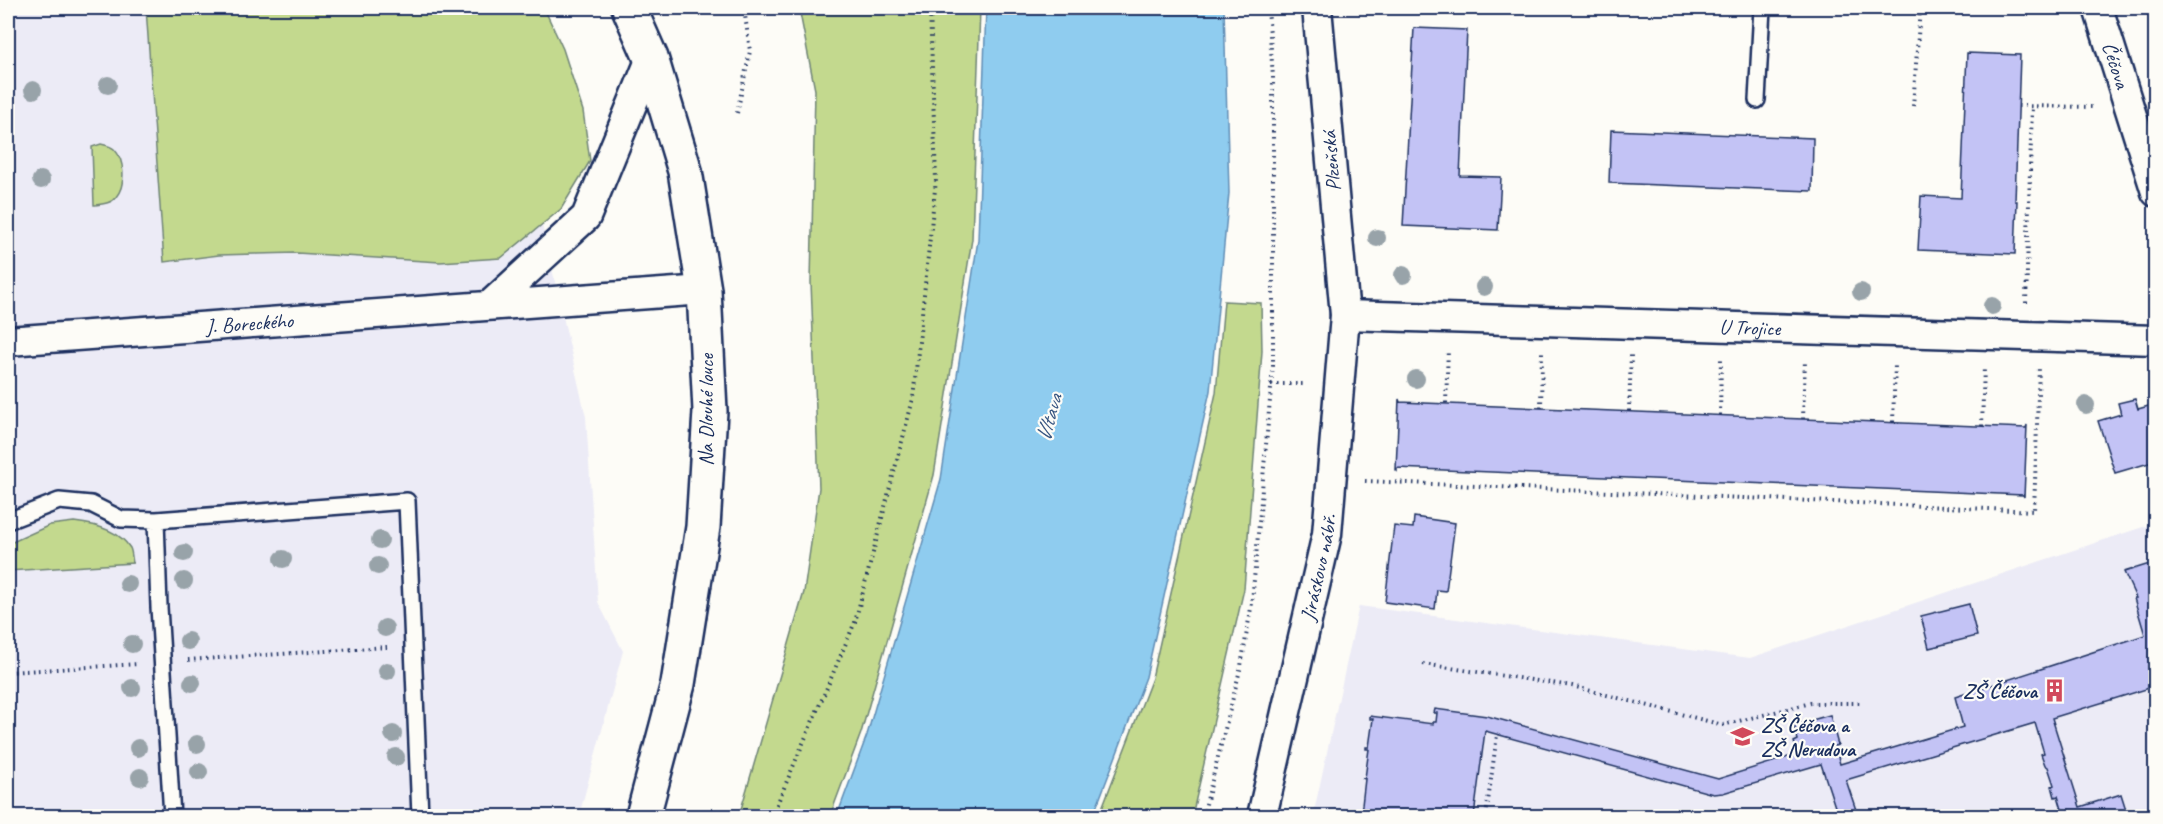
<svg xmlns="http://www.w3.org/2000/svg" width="2163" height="824" viewBox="0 0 2163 824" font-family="Caveat,sans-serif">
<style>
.built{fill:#ecebf6}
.green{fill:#c3d98e;stroke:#6f8476;stroke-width:1.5}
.water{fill:#8fccef;stroke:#618db5;stroke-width:1.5}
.building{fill:#c3c3f5;stroke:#1b2f5e;stroke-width:1.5}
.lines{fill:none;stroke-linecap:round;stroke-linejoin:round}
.lane-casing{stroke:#1b2f5e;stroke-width:20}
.street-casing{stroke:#1b2f5e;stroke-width:33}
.secondary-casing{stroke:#1b2f5e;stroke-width:38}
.path{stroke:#1b2f5e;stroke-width:4;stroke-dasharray:1.5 4.5;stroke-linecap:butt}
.lane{stroke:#fdfcf7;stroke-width:15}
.street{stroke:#fdfcf7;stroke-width:28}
.secondary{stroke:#fdfcf7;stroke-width:33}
.tree{fill:#98a3a9}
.labels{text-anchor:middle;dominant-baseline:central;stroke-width:4.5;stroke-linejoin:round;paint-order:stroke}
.street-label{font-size:21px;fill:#1b2f5e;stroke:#fdfcf7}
.poi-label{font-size:21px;font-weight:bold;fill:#1b2f5e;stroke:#fdfcf7;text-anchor:end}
.water-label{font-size:22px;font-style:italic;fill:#385682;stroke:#fdfcf7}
</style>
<rect width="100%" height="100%" fill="#fdfcf7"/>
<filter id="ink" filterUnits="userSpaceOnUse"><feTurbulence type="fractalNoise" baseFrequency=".0167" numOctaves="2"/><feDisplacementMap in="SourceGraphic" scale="12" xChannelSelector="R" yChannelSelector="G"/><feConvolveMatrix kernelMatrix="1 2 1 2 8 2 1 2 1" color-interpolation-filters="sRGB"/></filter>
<g filter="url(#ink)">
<path class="built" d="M8,8H466L536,199L586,417L598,602L623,651L579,816H8Z
M2155,523V816H1313L1359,606L1750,658Z"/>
<path class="green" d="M146,8H544L563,49L583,111L590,161L561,209L501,258L440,262L297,253L219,255L164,262Z
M799,8H980L972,239L934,475L861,733L830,816H739L804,592L819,488L811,282L815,90Z
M101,144C105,145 111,146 114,149C125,160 126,185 116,197C111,204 102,204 94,205L92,147Z
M1224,301L1261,303L1262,351L1244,589L1192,816H1099L1152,678L1216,393Z
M74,522C93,524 119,530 130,548C132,552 132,559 133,563L8,571V544L50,525Z"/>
<path class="water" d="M986,8H1224L1229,193L1210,391L1146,677L1093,816H837L867,735L941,479L978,240Z"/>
<path class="building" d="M1414,28L1467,30L1460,176L1501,177L1498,230L1403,226Z
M1967,53L2020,55L2015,201H2017L2015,254L1918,250L1921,196L1961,198Z
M1611,130L1813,138L1812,191L1609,183Z
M1399,399L1400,402L1803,419L2026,428L2027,425L2024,497L2023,495L1397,468V471L1396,470Z
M2135,399L2138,409L2152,405L2156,416V461L2115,473L2098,421L2121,414L2118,403Z
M1414,517L1455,523L1446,591L1437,590L1435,609L1385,602L1394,526L1413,528Z
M2156,562V686L2052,718L2080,807L2121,794L2128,816H2064L2058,796L2055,797L2052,786L2054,785L2048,767L2045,765L2041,754L2044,753L2035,723L1846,780L1858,816H1838L1821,764L1723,793L1713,794L1485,731L1474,816L1357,815L1358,813L1361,814L1365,779L1362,778H1365L1369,749H1366V747H1369L1373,719H1370V716L1433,724V722H1436L1437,713H1434L1435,709L1487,716L1718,779L1798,754L1794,742L1798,740L1794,725L1830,715L1838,745L1834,746L1837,755L1840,756L1838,757L1840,764L1963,727L1955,697L2145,635L2134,598H2136L2124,572Z
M1969,604L1977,636L1929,648L1921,616Z"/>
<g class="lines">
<defs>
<path id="lane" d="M1757,100L1762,8
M156,520L159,607L172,816
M8,521L59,501L91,504L121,519L156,520L407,501L420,816"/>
<g id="street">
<path id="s1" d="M2098,8L2156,192"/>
<path d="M490,305L586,217L651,58"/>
<path id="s2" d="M1345,315L2156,340"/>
<path id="s3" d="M8,341L704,290"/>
<path id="s4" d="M1262,816L1327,534L1345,315L1317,8"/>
</g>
<path id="secondary" d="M629,8L651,58L685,171L704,290L710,411L703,527L678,684L643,816"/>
</defs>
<use href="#lane" class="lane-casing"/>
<use href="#street" class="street-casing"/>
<use href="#secondary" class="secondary-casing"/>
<path class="path" d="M1913,106L1920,8
M2018,106L2095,107
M737,113L750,51L744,8
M2026,303L2032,106
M1271,384H1307
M1446,403L1448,349
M1541,408L1542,352
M1629,411L1631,355
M1720,415L1721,358
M1803,419L1805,360
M1893,422L1895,365
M1982,426L1984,367
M1365,481L2034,511L2039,367
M188,660L387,647
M1423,664L1572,686L1723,725L1811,703H1862
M8,672L138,664
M772,816L855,622L913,399L936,180L930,8
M1203,816L1241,666L1252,602L1273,366V77L1268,8
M1486,816L1497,735"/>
<use href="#lane" class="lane"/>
<use href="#street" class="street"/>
<use href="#secondary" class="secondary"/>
</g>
<g class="tree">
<circle cx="108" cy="85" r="9"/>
<circle cx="33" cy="90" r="9"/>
<circle cx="41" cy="180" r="9"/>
<circle cx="1377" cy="238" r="9"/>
<circle cx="1403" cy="275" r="9"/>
<circle cx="1484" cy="287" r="9"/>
<circle cx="1861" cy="292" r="9"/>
<circle cx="1992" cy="306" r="9"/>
<circle cx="1416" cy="379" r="9"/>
<circle cx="2086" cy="405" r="9"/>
<circle cx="380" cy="540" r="9"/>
<circle cx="184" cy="553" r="9"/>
<circle cx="283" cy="559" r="9"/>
<circle cx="378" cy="566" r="9"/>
<circle cx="184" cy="581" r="9"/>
<circle cx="128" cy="584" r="9"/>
<circle cx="385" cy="628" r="9"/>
<circle cx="188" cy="641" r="9"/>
<circle cx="132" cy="644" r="9"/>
<circle cx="387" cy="671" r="9"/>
<circle cx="192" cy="683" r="9"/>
<circle cx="132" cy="688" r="9"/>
<circle cx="393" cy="734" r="9"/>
<circle cx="197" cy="744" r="9"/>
<circle cx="138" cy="748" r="9"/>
<circle cx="396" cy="757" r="9"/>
<circle cx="199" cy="772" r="9"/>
<circle cx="140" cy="777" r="9"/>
</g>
</g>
<defs>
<symbol id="building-bare" viewBox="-9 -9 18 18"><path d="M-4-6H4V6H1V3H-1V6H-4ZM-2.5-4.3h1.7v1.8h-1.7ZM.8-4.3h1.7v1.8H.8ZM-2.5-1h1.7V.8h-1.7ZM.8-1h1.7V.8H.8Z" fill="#d1495b" stroke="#fdfcf7" stroke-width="2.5" paint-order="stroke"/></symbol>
<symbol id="school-bare" viewBox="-9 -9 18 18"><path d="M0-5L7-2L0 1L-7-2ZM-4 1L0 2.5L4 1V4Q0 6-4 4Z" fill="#d1495b" stroke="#fdfcf7" stroke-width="2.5" paint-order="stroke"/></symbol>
</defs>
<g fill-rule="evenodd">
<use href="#building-bare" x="2038" y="674" width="33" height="33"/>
<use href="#school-bare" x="1726" y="720" width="33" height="33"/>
</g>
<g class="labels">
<g class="street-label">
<text stroke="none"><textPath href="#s1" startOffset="60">Čéčova</textPath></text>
<text transform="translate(1331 161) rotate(-95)">Plzeňská</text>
<text stroke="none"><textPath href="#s3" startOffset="242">J. Boreckého</textPath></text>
<text stroke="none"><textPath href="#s2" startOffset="405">U Trojice</textPath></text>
<text transform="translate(706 410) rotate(-90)">Na Dlouhé louce</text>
<text stroke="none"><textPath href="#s4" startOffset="255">Jiráskovo nábř.</textPath></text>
</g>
<g class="poi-label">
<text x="2037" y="691">ZŠ Čéčova</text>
<text x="1761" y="725" text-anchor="start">ZŠ Čéčova a<tspan x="1761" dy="24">ZŠ Nerudova</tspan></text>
</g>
<g class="water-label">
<text transform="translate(1049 418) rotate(-74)">Vltava</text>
</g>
</g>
<rect width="2163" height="824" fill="none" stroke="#fdfcf7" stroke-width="30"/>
<rect x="15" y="15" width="2133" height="794" fill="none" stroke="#1b2f5e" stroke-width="2" filter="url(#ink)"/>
</svg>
